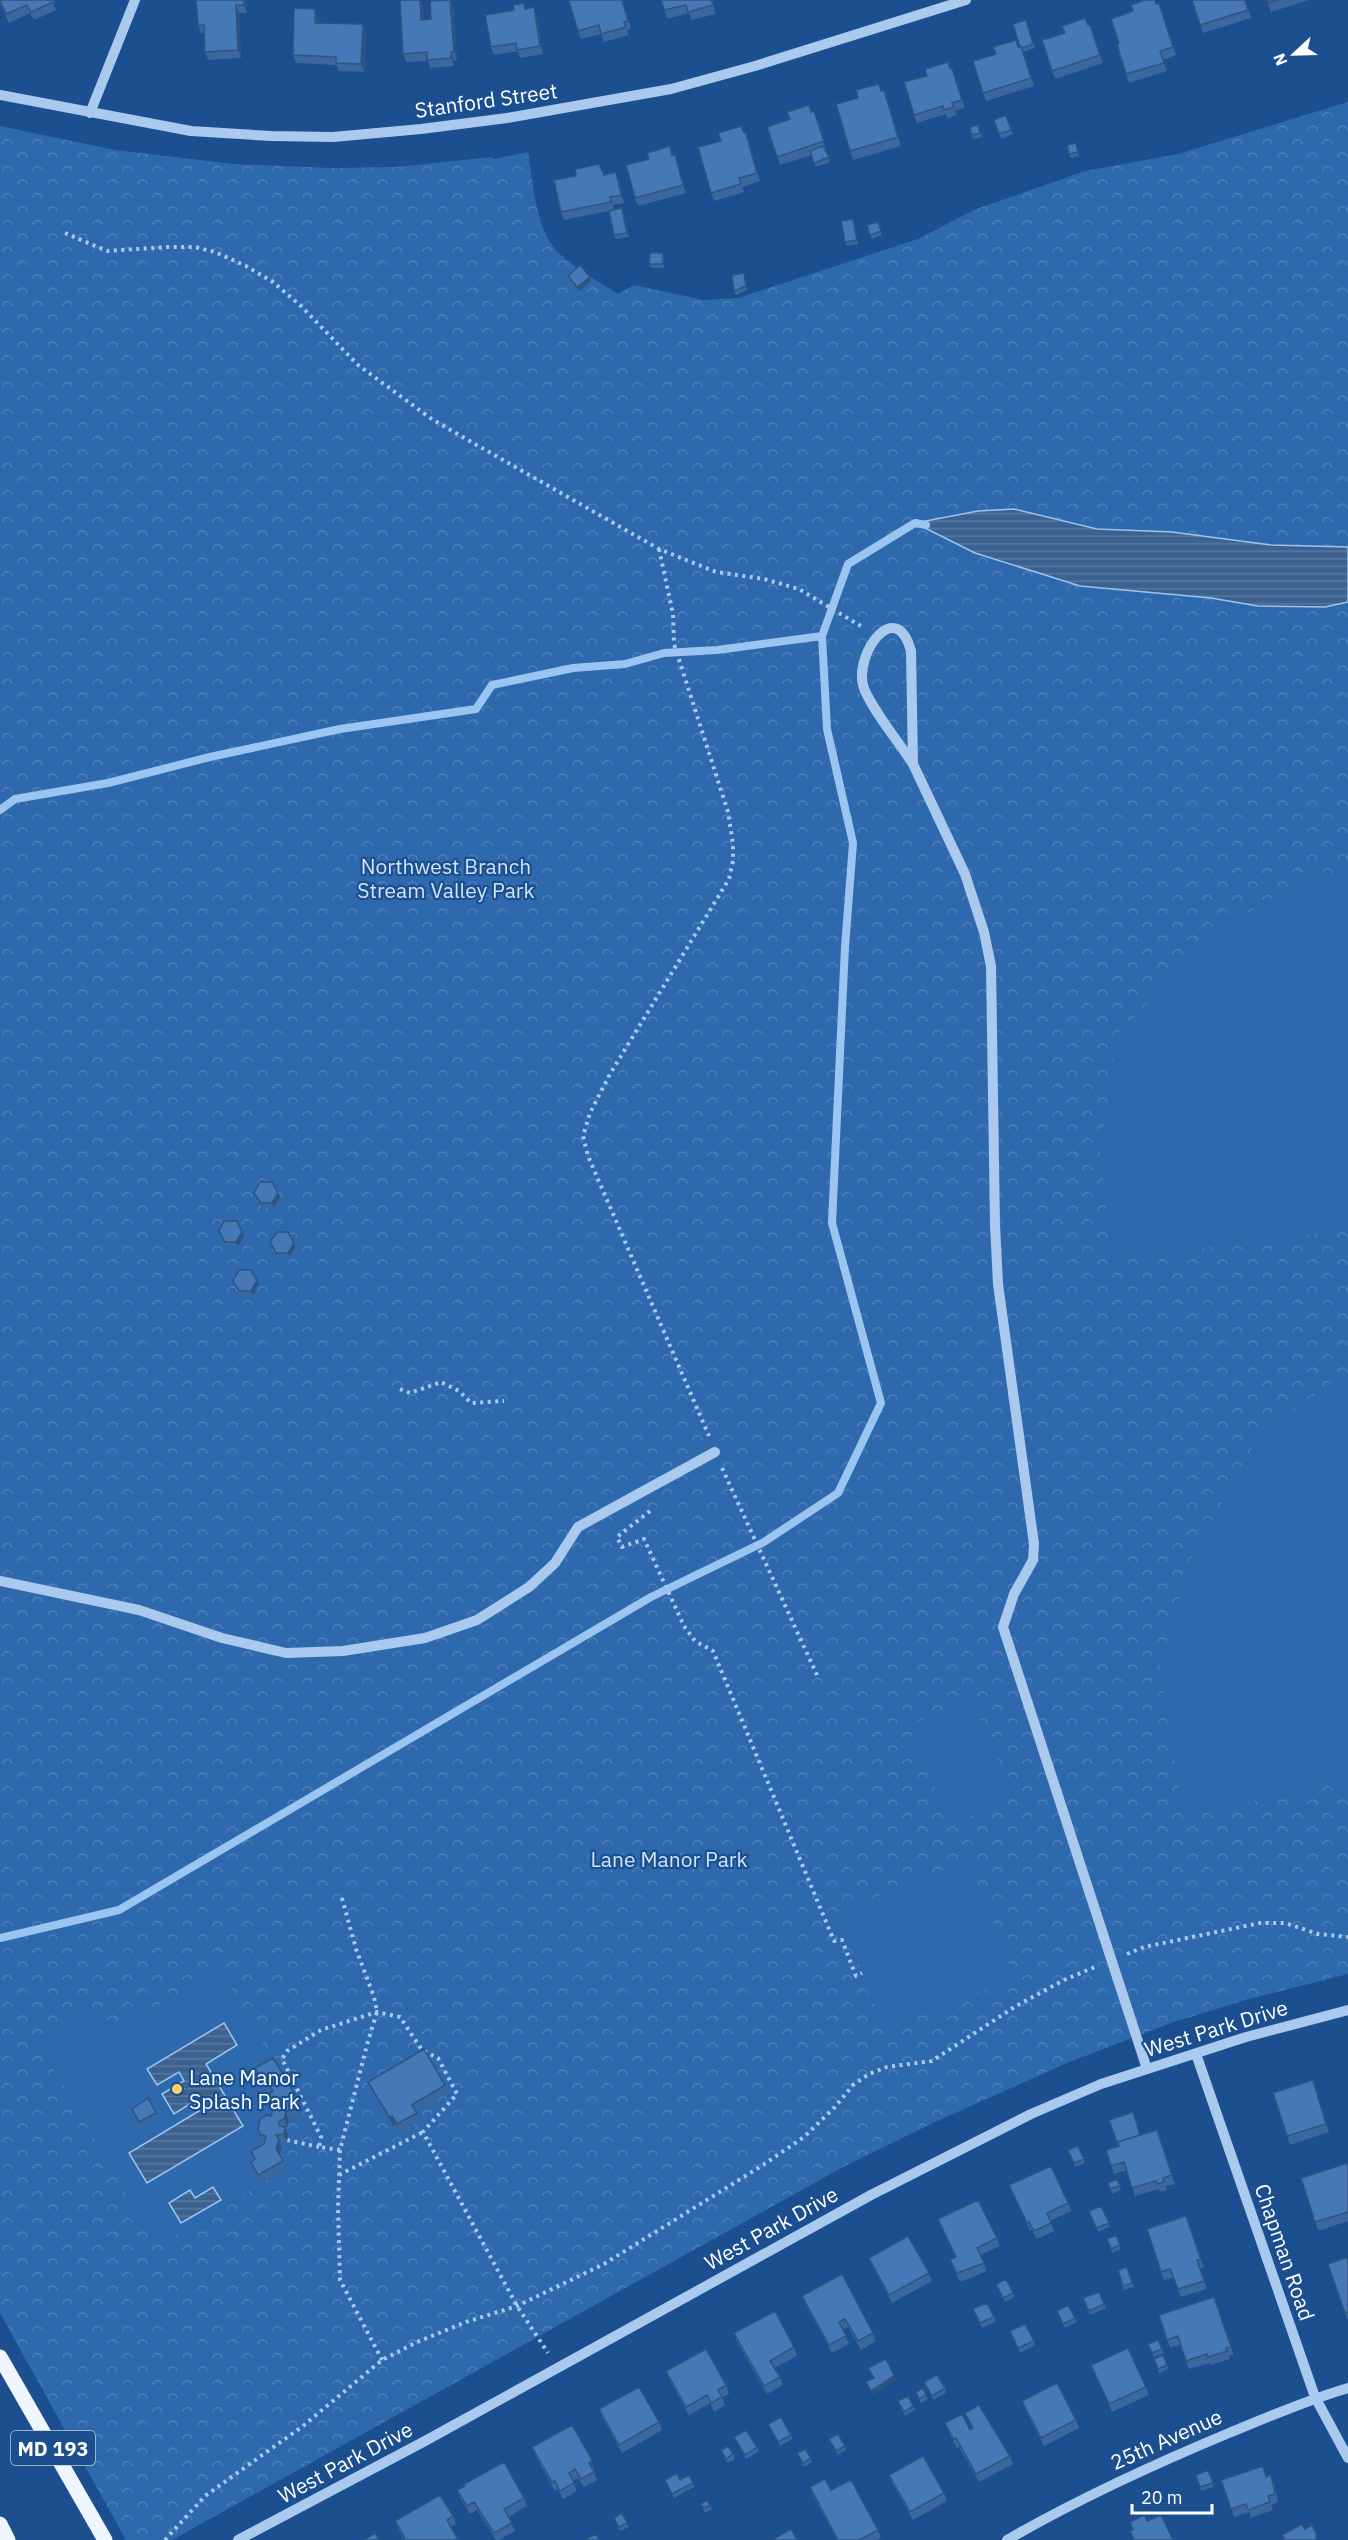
<svg xmlns="http://www.w3.org/2000/svg" width="1348" height="2540" viewBox="0 0 1348 2540" font-family="'IBM Plex Sans',sans-serif">
<style>
.forest{fill:url(#forest-crowns)}
.pitch{fill:#2e69ad}
.water{fill:url(#water-rules);stroke:#9cc4f0;stroke-width:1.5}
.lines{fill:none;stroke-linecap:round;stroke-linejoin:round}
.stream{stroke:#9cc4f0;stroke-width:8}
.path{stroke:#a9c9ee;stroke-width:4;stroke-dasharray:3 4.5;stroke-linecap:butt}
.minor{stroke:#a9c9ee;stroke-width:10}
.major{stroke:#f0f6ff;stroke-width:15}
.wall{fill:#3a679d}
.shaded-wall{fill:#305480}
.building{fill:#4478b7;stroke:#305480;stroke-width:1.5}
.poi-dot{fill:#ffd166;stroke:#1b4f8f;stroke-width:2}
.labels{text-anchor:middle;dominant-baseline:central;stroke-width:4.5;stroke-linejoin:round;paint-order:stroke}
.shield{fill:#1b4f8f;stroke:#bbcadd;stroke-width:1.5}
.shield-label{font-size:20px;font-weight:bold;fill:#fff}
.street-label{font-size:21px;fill:#fff;stroke:#1b4f8f}
.park-label{font-size:21px;fill:#cfe3fa;stroke:#1b4f8f}
.poi-label{font-size:21px;fill:#fff;stroke:#1b4f8f;text-anchor:start}
</style>
<defs>
<pattern id="forest-crowns" width="20" height="18" patternUnits="userSpaceOnUse" patternTransform="scale(1.5)"><rect width="20" height="18" fill="#2e69ad"/><path d="M2 6a3 3 0 1 1 6 0M12 15a3 3 0 1 1 6 0" fill="none" stroke="#4d80b9"/></pattern>
<pattern id="water-rules" width="6" height="5" patternUnits="userSpaceOnUse" patternTransform="scale(1.5)"><rect width="6" height="5" fill="#3c6290"/><path d="M0 2.5h6" fill="none" stroke="#597aa1"/></pattern>
</defs>
<rect width="100%" height="100%" fill="#1b4f8f"/>
<path class="forest" d="M1348,102V1974L1249,1999L1171,2023L1067,2063L933,2123L845,2166L172,2540H126L0,2313V126L115,150L234,164L331,168L396,167L492,157L494,159L528,152C534,186 535,233 563,257C579,271 600,282 618,294L634,285L703,300L738,298L918,239L974,210L1085,171L1178,154Z"/>
<path class="pitch" d="M1348,872V1229L1112,1260L1100,1152L1117,1035L1220,928L1298,885Z
M1348,1372V1780L1183,1817L1160,1665L1193,1557L1259,1435Z
M971,1698L1014,1796L951,1824L908,1726Z
M968,1860L1015,1977L885,2030L838,1913Z
M219,1969L303,2112L289,2120L287,2127L281,2130L282,2141L279,2144L282,2148L279,2157L286,2169L157,2245L37,2041L92,2009L108,2035Z"/>
<path class="water" d="M1014,509L1097,529L1172,532L1271,545L1348,547V602L1325,607L1258,606L1211,598L1080,586L975,553L915,523L978,511Z
M224,2023L237,2045L206,2064L243,2126L147,2183L129,2153L199,2111L193,2102L174,2114L162,2094L184,2081L179,2072L157,2085L147,2069Z
M213,2187L221,2200L181,2223L169,2203L190,2190L195,2198Z"/>
<g class="lines">
<path class="stream" d="M0,810L15,799L108,783L210,757L340,729L476,709L492,685L573,668L625,664L664,653L717,650L822,636
M0,1938L119,1910L651,1597L764,1542L838,1493L881,1403L832,1223L845,947L853,843L827,729L822,636L848,564L915,523L926,525"/>
<path class="path" d="M65,233L107,251L168,247H195L215,252L246,266L273,282L301,306L358,365L433,420L659,549L716,572L764,579L799,589L864,628
M659,549L673,614L674,644L728,812L733,844V861L729,879L610,1074L590,1113L583,1136L588,1156L709,1436
M400,1389L410,1393L441,1382L459,1391L471,1403L504,1401
M722,1468L817,1675
M650,1511L617,1537L622,1547L644,1539L684,1626L695,1641L713,1651L834,1941L842,1940L856,1976L862,1973
M342,1898L356,1949L374,1997L377,2012L368,2041L340,2150L338,2209L340,2280L382,2360
M1127,1954L1144,1947L1260,1923H1285L1318,1934L1348,1937
M287,2140L319,2147
M340,2150L319,2147L321,2137L282,2059L287,2051L321,2030L377,2012L400,2017L422,2050L438,2058L457,2094L423,2132L517,2306L548,2353
M339,2175L423,2132
M165,2540L205,2496L303,2426L382,2360L417,2342L466,2322L517,2306L604,2264L763,2165L804,2137L835,2107L853,2085L869,2074L887,2067L932,2061L1016,2006L1064,1980L1095,1967"/>
<path class="minor" d="M0,95L191,131L271,136L333,137L421,129L507,118L671,89L755,66L966,0
M90,113L135,0
M913,764C901,745 867,703 863,685C855,653 896,596 911,651L913,764L965,874L984,932L991,966L995,1225L998,1284L1034,1544L1033,1560L1014,1594L1003,1627L1147,2069
M0,1581L139,1610L222,1638L286,1653L343,1651L425,1638L477,1620L529,1587L555,1563L578,1527L715,1452
M1196,2054L1315,2397L1348,2458
M238,2540L425,2441L871,2195L1031,2114L1101,2084L1246,2037L1348,2010
M1007,2540C1078,2499 1152,2465 1229,2433C1268,2417 1307,2400 1348,2388"/>
<path class="major" d="M0,2357L105,2540
M0,2524L8,2540"/>
</g>
<path class="wall" d="M0,0H54L55,3L53,4L56,10L34,20L30,13L9,23L0,3Z
M196,0H246L247,13H239L241,58L208,60L205,52L204,33H201L198,25Z
M450,0L453,7L457,60L454,61V66L430,68L428,61L406,62L403,54L422,4L424,20L431,19Z
M623,0L631,29L627,30L629,35L604,42L601,34L581,39L578,31Z
M661,0H712L716,14L691,20L689,13L667,19Z
M1245,0L1251,18L1203,33L1200,25Z
M1267,0H1309L1271,12Z
M524,3L526,9L537,16L543,54L520,58L518,51L494,55L491,47L514,10Z
M1159,3L1176,55L1163,60L1167,71L1129,83L1126,74L1119,43L1156,4Z
M318,17V23L366,33L364,72L339,71L336,65L296,63L293,55Z
M1026,20L1035,48L1023,52L1034,86L986,101L983,93L996,54L1020,47Z
M1090,25L1103,63L1055,79L1042,40Z
M948,62L950,69L952,68L965,108L955,111L957,115L947,118L946,114L917,123L914,115L927,76Z
M884,90L901,146L853,160L850,151L881,91Z
M814,111L826,150H825L830,162L816,167L812,155L780,165L767,127Z
M1006,115L1013,134L1001,139L994,120Z
M978,125L982,137L973,139L970,127Z
M744,133H746L749,141L760,181L742,187L744,192L714,201L711,193Z
M1077,147L1079,156L1071,158L1069,154Z
M675,154L686,193L638,206L635,198L673,155Z
M604,175L619,180L624,203L613,205L614,210L564,220L561,212Z
M622,208L629,237L616,239L614,235Z
M878,222L882,235L872,239L867,225Z
M854,223L858,244L847,246L845,242Z
M663,253L664,257V268H651L649,264Z
M744,273L747,290L736,295L734,291Z
M568,276L590,277L591,281L579,291L569,280Z
M254,1193L280,1197L274,1207L262,1208Z
M219,1231L244,1236L238,1246H226Z
M270,1242L295,1248L289,1257H277Z
M233,1281L259,1284L253,1295L241,1296Z
M255,2068L300,2103L303,2112L289,2120L287,2127L286,2128L288,2135L287,2142L280,2143L282,2148L280,2155L286,2169L261,2183L254,2170L251,2162L254,2160L251,2151L264,2144V2143L260,2137L258,2129L271,2116L272,2111L268,2104L265,2096L271,2093L266,2091L258,2077Z
M1313,2080L1329,2132L1290,2145L1287,2136Z
M368,2082L445,2085L448,2093L416,2112L420,2121L400,2132L395,2124L393,2126L371,2091Z
M132,2109L156,2113L158,2117L141,2126Z
M1109,2120L1140,2135L1160,2138L1175,2184L1166,2186L1167,2190L1160,2192L1159,2189L1135,2196L1127,2170L1114,2174L1106,2150L1118,2146Z
M1078,2146L1085,2163L1075,2167L1068,2150Z
M1348,2163V2221L1318,2231L1301,2178Z
M1117,2179L1121,2190L1112,2194L1108,2183Z
M1009,2185L1068,2203L1071,2211L1050,2221L1054,2231L1037,2239L1032,2230L1030,2231Z
M1101,2206L1110,2227L1098,2232L1089,2211Z
M1186,2216L1204,2268H1200L1207,2289L1181,2297L1173,2278L1164,2280L1147,2229Z
M938,2219L997,2238L1000,2246L980,2255L987,2271L960,2282L950,2260L955,2257Z
M1116,2235L1121,2249L1112,2253L1107,2239Z
M1348,2257V2321L1345,2313Z
M869,2258L929,2273L932,2281L892,2303L872,2266Z
M1127,2267L1134,2287L1124,2290L1118,2270Z
M996,2284L1013,2293L1015,2297L1005,2302Z
M1099,2292L1106,2308L1090,2315L1083,2298Z
M802,2296L873,2333L876,2341L861,2350L848,2327L843,2330L849,2344L832,2353L805,2304Z
M1214,2297L1234,2355L1229,2356L1230,2359L1211,2365L1210,2363L1189,2369L1180,2345L1170,2348L1159,2315Z
M1057,2311L1075,2318L1077,2322L1065,2328Z
M975,2314L994,2317L996,2321L982,2328Z
M1010,2331L1034,2341L1035,2345L1020,2353Z
M734,2333L794,2347L797,2356L774,2368L780,2377L783,2385L767,2394L737,2342Z
M1148,2344L1162,2349L1164,2353L1154,2357Z
M1163,2355L1169,2369L1159,2373L1154,2359Z
M1091,2365L1146,2387L1149,2395L1112,2412Z
M666,2371L726,2385L729,2394L722,2397L725,2405L714,2412L710,2403L689,2415L669,2379Z
M924,2382L945,2388L946,2393L933,2400Z
M916,2392L926,2395L928,2399L921,2403Z
M898,2401L913,2406L915,2410L905,2416Z
M1022,2401L1076,2420L1079,2428L1044,2446L1025,2409Z
M599,2409L659,2422L662,2430L622,2453L602,2417Z
M965,2413L1010,2456L1013,2464L979,2482L959,2447L957,2448L948,2431L945,2423L970,2430L972,2429Z
M768,2424L791,2435L793,2439L780,2446Z
M734,2437L757,2447L759,2451L746,2459Z
M829,2439L845,2446L846,2450L838,2455Z
M532,2447L595,2469L593,2470L597,2480L584,2487L578,2478L573,2481L577,2491L563,2499L558,2489L555,2491L535,2455Z
M721,2450L733,2454L735,2459L727,2463Z
M797,2453L811,2458L812,2462L804,2467Z
M1208,2470L1214,2487L1201,2491L1196,2475Z
M889,2475L944,2493L947,2501L913,2520L892,2483Z
M1266,2477L1274,2483L1278,2502L1271,2505L1273,2510L1251,2518L1249,2512L1234,2517L1221,2480Z
M665,2480H680L693,2483L694,2487L674,2498Z
M810,2487L831,2490L878,2530L881,2538L877,2540H837L813,2496Z
M457,2490L524,2498L527,2506L508,2517L515,2531L499,2540H496L477,2510L470,2514L460,2498Z
M701,2504L710,2505L712,2509L705,2513Z
M453,2516L456,2524L451,2527L458,2540H404L398,2529L395,2521Z
M614,2518L627,2523L629,2527L620,2531Z"/>
<path class="shaded-wall" d="M243,0H246L247,13L244,5Z
M420,0H421L422,4L424,28L421,20Z
M450,0L453,7L457,60L454,52Z
M236,5L239,13L241,58L238,50Z
M534,7L537,16L543,54L540,46Z
M315,9L318,17V31L315,23Z
M363,24L366,33L364,72L361,64Z
M451,52L454,61V66L451,58Z
M746,133L749,141L760,181L757,173Z
M675,154L678,162L686,193L683,185Z
M616,172L619,180L624,203L621,195Z
M590,277L591,281L579,291L577,287Z
M278,1193L280,1197L274,1207L272,1203Z
M242,1232L244,1236L238,1246L236,1242Z
M294,1243L295,1248L289,1257L288,1253Z
M257,1280L259,1284L253,1295L251,1291Z
M286,2112L289,2120L287,2127L284,2119Z
M392,2116L395,2124L393,2126L390,2118Z
M285,2127L288,2135L287,2142L284,2134Z
M279,2140L282,2148L279,2156L276,2148Z
M894,2376L896,2380L872,2395L871,2391Z
M592,2460L595,2469L592,2471L589,2463Z"/>
<path class="building" d="M0,0H52L53,2L31,12L27,5L6,14Z
M196,0H243L244,5H236L238,50L205,52L204,25H198Z
M400,0H420L421,20L431,19L430,1L450,0L454,52H451V58L427,60V52L403,54Z
M572,0H622L628,21L624,22L626,27L601,34L599,25L578,31L569,1Z
M661,0H711L713,5L688,12L686,5L664,10Z
M1145,0H1155L1156,4L1159,3L1173,47L1160,51L1164,63L1126,74L1117,44L1119,43L1111,19L1133,11L1131,5Z
M1192,0H1245L1248,10L1200,25Z
M1267,0H1279L1268,3Z
M524,3L525,9L534,7L540,46L517,50L516,43L491,47L485,15L514,10L513,5Z
M294,8L315,9V23L363,24L361,64L336,63V57L293,55Z
M1085,18L1088,25H1090L1100,55L1052,71L1042,40L1065,33L1062,26Z
M1026,20L1033,44L1022,48L1021,46L1020,47L1013,24Z
M1016,40L1018,47L1021,46L1031,78L983,93L973,61L996,54L993,47Z
M948,62L950,69L952,68L962,100L952,103L954,107L944,110L943,106L914,115L904,82L927,76L925,69Z
M879,84L881,91L884,90L898,137L850,151L836,104L858,98L856,90Z
M809,105L811,112L814,111L824,141L777,157L767,127L790,119L787,112Z
M1006,115L1011,130L999,134L994,120Z
M978,125L980,133L972,135L970,127Z
M741,126L744,133H746L757,173L739,178L741,184L711,193L698,147L721,141L718,133Z
M1076,143L1078,152L1069,154L1067,145Z
M670,146L672,155L675,154L683,185L635,198L626,165L649,159L647,153Z
M823,146L829,157L814,163L810,151Z
M599,164L604,175L616,172L621,195L610,197L611,202L561,212L554,180L576,176L575,169Z
M622,208L627,233L614,235L609,211Z
M853,219L857,240L845,242L841,221Z
M878,222L881,231L870,235L867,225Z
M650,253H663V264H649Z
M580,265L590,277L577,287L568,276Z
M744,273L746,286L734,291L732,275Z
M260,1182H272L278,1193L272,1203H261L254,1193Z
M224,1221H237L242,1232L236,1242H225L219,1231Z
M277,1232H288L294,1243L288,1253H276L270,1242Z
M239,1270H251L257,1280L251,1291H239L233,1281Z
M424,2049L445,2085L412,2105L417,2113L397,2124L392,2116L390,2118L368,2082Z
M273,2058L300,2103L286,2112L284,2119L278,2122L280,2126L285,2127L284,2134L276,2135L279,2140L276,2148L283,2161L258,2175L251,2162L255,2159L251,2151L264,2144L266,2136L261,2135L258,2129L260,2119L267,2115L271,2116L273,2109L265,2096L273,2091L269,2085L263,2083L255,2068Z
M1313,2080L1326,2124L1287,2136L1273,2093Z
M148,2098L156,2113L139,2122L132,2109Z
M1133,2112L1140,2135L1117,2142L1109,2120Z
M1157,2130L1172,2175L1163,2178L1164,2182L1157,2184L1156,2181L1132,2188L1124,2162L1111,2166L1106,2150L1119,2146L1118,2142Z
M1078,2146L1084,2159L1074,2163L1068,2150Z
M1348,2163V2212L1315,2222L1301,2178Z
M1051,2166L1068,2203L1047,2213L1051,2223L1034,2231L1029,2222L1027,2223L1009,2185Z
M1117,2179L1120,2186L1110,2189L1108,2183Z
M978,2200L997,2238L977,2248L984,2263L957,2273L950,2260L956,2257L938,2219Z
M1101,2206L1109,2223L1096,2228L1089,2211Z
M1186,2216L1201,2260H1197L1204,2281L1178,2289L1170,2269L1161,2272L1147,2229Z
M1116,2235L1120,2245L1111,2249L1107,2239Z
M908,2236L929,2273L889,2295L869,2258Z
M1348,2257V2312L1345,2313L1328,2264Z
M1127,2267L1132,2283L1123,2286L1118,2270Z
M842,2274L873,2333L858,2341L845,2319L839,2322L846,2336L829,2345L802,2296Z
M1006,2279L1013,2293L1003,2298L996,2284Z
M1099,2292L1104,2304L1089,2311L1083,2298Z
M1214,2297L1231,2347L1226,2348L1227,2351L1208,2357L1207,2354L1186,2361L1178,2336L1167,2340L1159,2315Z
M987,2303L994,2317L980,2323L973,2309Z
M1068,2305L1075,2318L1063,2324L1057,2311Z
M775,2311L794,2347L770,2361L780,2377L764,2386L734,2333Z
M1025,2324L1034,2341L1018,2348L1010,2331Z
M1158,2340L1162,2349L1152,2353L1148,2344Z
M1128,2348L1146,2387L1109,2404L1091,2365Z
M706,2349L726,2385L718,2390L722,2397L711,2403L707,2395L686,2407L666,2371Z
M1163,2355L1167,2365L1158,2369L1154,2359Z
M886,2359L894,2376L871,2391L866,2382L874,2378L868,2368Z
M937,2375L945,2388L932,2396L924,2382Z
M1057,2383L1076,2420L1041,2438L1022,2401Z
M639,2387L659,2422L619,2445L599,2409Z
M923,2388L926,2395L919,2399L916,2392Z
M908,2396L913,2406L904,2412L898,2401Z
M979,2405L1010,2456L976,2474L956,2438L954,2440L945,2423L962,2414L970,2430L973,2428L965,2413Z
M781,2417L791,2435L778,2442L768,2424Z
M572,2425L592,2460L589,2463L594,2472L581,2479L575,2469L569,2473L574,2483L560,2491L555,2481L552,2482L532,2447Z
M746,2430L757,2447L745,2455L734,2437Z
M838,2434L845,2446L836,2451L829,2439Z
M728,2446L733,2454L726,2459L721,2450Z
M805,2449L811,2458L803,2463L797,2453Z
M923,2456L944,2493L910,2512L889,2475Z
M504,2462L524,2498L504,2509L512,2523L494,2533L474,2502L467,2506L457,2490L465,2486L464,2484Z
M1263,2466L1266,2477L1271,2475L1275,2494L1268,2496L1270,2502L1248,2510L1246,2504L1231,2509L1221,2480Z
M1208,2470L1213,2483L1200,2487L1196,2475Z
M677,2473L680,2480L689,2475L693,2483L672,2494L665,2480Z
M825,2479L831,2490L851,2480L878,2530L859,2540H838L810,2487Z
M440,2495L453,2516L447,2520L458,2540H406L395,2521Z
M707,2500L710,2505L704,2508L701,2504Z
M622,2513L627,2523L619,2527L614,2518Z
M1144,2515L1147,2521L1161,2515L1173,2540H1134L1130,2531L1133,2530L1130,2522Z
M1302,2524L1305,2529L1312,2525L1317,2535L1316,2536L1317,2540H1285L1282,2535Z
M791,2529L797,2540H772Z
M375,2533L379,2540H364Z
M596,2534L599,2540H586V2539Z"/>
<circle class="poi-dot" cx="177" cy="2089" r="6"/>
<g class="labels">
<rect class="shield" x="11" y="2431" width="84" height="34" rx="4.5"/>
<g class="shield-label">
<text x="53" y="2448">MD 193</text>
</g>
<g class="street-label">
<text transform="translate(486 100) rotate(-8)">Stanford Street</text>
<text transform="translate(1216 2028) rotate(-17)">West Park Drive</text>
<text transform="translate(771 2228) rotate(-29)">West Park Drive</text>
<text transform="translate(1285 2252) rotate(71)">Chapman Road</text>
<text transform="translate(1166 2439) rotate(-24)">25th Avenue</text>
<text transform="translate(345 2462) rotate(-28)">West Park Drive</text>
</g>
<g class="park-label">
<text x="446" y="866">Northwest Branch<tspan x="446" dy="24">Stream Valley Park</tspan></text>
<text x="669" y="1859">Lane Manor Park</text>
</g>
<g class="poi-label">
<text x="189" y="2077">Lane Manor<tspan x="189" dy="24">Splash Park</tspan></text>
</g>
</g>
<g transform="translate(1294 54) rotate(248)" stroke="#1b4f8f" stroke-width="4.5" paint-order="stroke">
<path d="M0-4.5L10 22L0 15L-10 22Z" fill="#ffffff"/>
<text y="-9" font-size="16" font-weight="bold" text-anchor="middle" fill="#ffffff">N</text>
</g>
<path d="M1132 2504v9h80v-9" fill="none" stroke="#ffffff" stroke-width="3"/>
<text x="1141" y="2504" font-size="18" fill="#ffffff" stroke="#1b4f8f" stroke-width="4.5" paint-order="stroke">20 m</text>
</svg>
